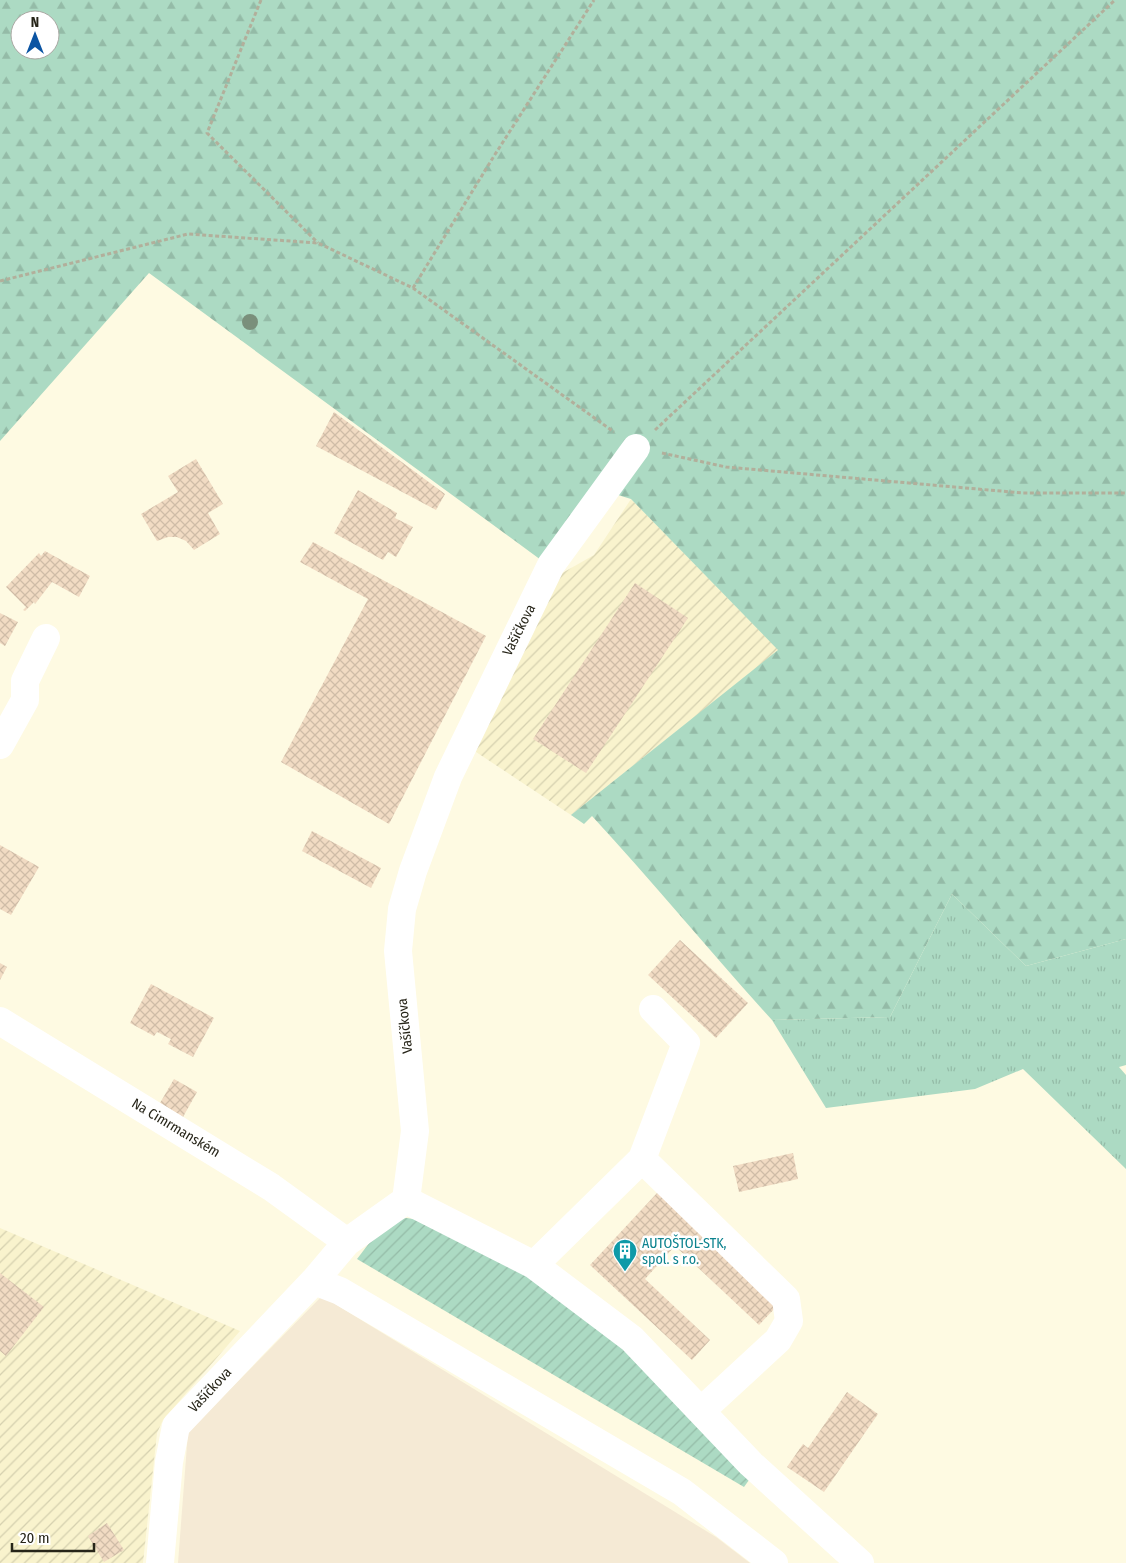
<svg xmlns="http://www.w3.org/2000/svg" width="1126" height="1563" viewBox="0 0 1126 1563" font-family="'Fira Sans Condensed',sans-serif">
<style>
.commercial{fill:#f5ead5}
.industrial{fill:url(#industrial-furrows)}
.grass{fill:url(#grass-tufts)}
.forest{fill:url(#forest-firs);fill-rule:evenodd}
.garden{fill:url(#garden-furrows)}
.building{fill:url(#building-cross-hatch)}
.lines{fill:none;stroke-linecap:round;stroke-linejoin:round}
.path{stroke:#b2af9b;stroke-width:3;stroke-dasharray:4 2.5;stroke-linecap:butt}
.minor{stroke:#fff;stroke-width:28}
.tree{fill:#7a8f7b}
.labels{text-anchor:middle;dominant-baseline:central;stroke-width:5;stroke-linejoin:round;paint-order:stroke}
.street-label{font-size:14px;fill:#272519;stroke:#fff}
.culture-label{font-size:14px;fill:#0d838f;stroke:#fff;text-anchor:start}
</style>
<defs>
<pattern id="industrial-furrows" width="10" height="10" patternUnits="userSpaceOnUse" patternTransform="scale(1.25)"><rect width="10" height="10" fill="#f9f3cd"/><path d="M-1 1l2-2M0 10L10 0M9 11l2-2" fill="none" stroke="#d5d0af"/></pattern>
<pattern id="grass-tufts" width="24" height="20" patternUnits="userSpaceOnUse" patternTransform="scale(1.25)"><rect width="24" height="20" fill="#acdac3"/><path d="M3 7l-1-3M5 7V3M7 7l1-3M15 17l-1-3M17 17v-4M19 17l1-3" fill="none" stroke="#94bba7"/></pattern>
<pattern id="forest-firs" width="22" height="20" patternUnits="userSpaceOnUse" patternTransform="scale(1.25)"><rect width="22" height="20" fill="#acdac3"/><path d="M5 1l3.5 6h-7zM16 11l3.5 6h-7z" fill="#94bba7"/></pattern>
<pattern id="garden-furrows" width="10" height="10" patternUnits="userSpaceOnUse" patternTransform="scale(1.25)"><rect width="10" height="10" fill="#acdac3"/><path d="M-1 1l2-2M0 10L10 0M9 11l2-2" fill="none" stroke="#94bba7"/></pattern>
<pattern id="building-cross-hatch" width="8" height="8" patternUnits="userSpaceOnUse" patternTransform="scale(1.25)"><rect width="8" height="8" fill="#f1dbc3"/><path d="M0 0l8 8M0 8l8-8" fill="none" stroke="#cfbca7"/></pattern>
</defs>
<rect width="100%" height="100%" fill="#fefae2"/>
<path class="commercial" d="M322,1296L716,1537L750,1563H178L188,1432Z"/>
<path class="industrial" d="M631,499L779,650L571,815L473,750L557,576L594,555Z
M0,1228L240,1331L163,1420L157,1433L143,1563H0Z"/>
<path class="grass" d="M952,894L1026,966L1126,939V1065L1119,1067L1126,1075V1169L1023,1069L975,1089L826,1108L772,1020L890,1017Z"/>
<path class="forest" d="M0,0H1126V939L1026,966L952,894L890,1017L772,1020C711,953 654,883 592,816L584,824L571,815L778,650L631,499L618,495L541,560L149,273L0,441ZM20,20H50V50H20Z"/>
<path class="garden" d="M406,1218L422,1220L512,1263L625,1349L749,1480L744,1487L357,1259L377,1233L389,1221Z"/>
<path class="building" d="M334,412L445,494L436,510L316,446Z
M196,459L223,504L208,513L220,534L194,550L186,541L177,537H168L157,541L141,514L178,492L168,476Z
M358,490L397,513L395,518L413,527L396,557L388,552L383,560L334,533Z
M313,542L486,636L389,824L281,762L368,599L300,562Z
M45,551L90,576L79,597L52,582L35,604L34,602L25,611L23,610L26,607L6,587L39,553L41,556Z
M635,583L688,618L586,773L533,739Z
M0,613L18,622L5,646L0,643Z
M312,831L381,868L371,888L302,851Z
M0,845L39,867L11,915L0,909Z
M680,940L748,1003L716,1038L648,975Z
M0,963L7,967L0,980Z
M151,984L214,1018L193,1057L168,1044L171,1039L157,1032L154,1036L130,1023Z
M174,1079L197,1092L183,1117L160,1103Z
M793,1153L798,1179L739,1192L733,1166Z
M658,1192L778,1305L759,1325L675,1246L645,1279L710,1340L692,1360L590,1265Z
M0,1273L44,1307L6,1356L0,1351Z
M847,1392L878,1414L824,1492L787,1467L803,1444L808,1448Z
M107,1523L124,1550L104,1562L88,1536Z"/>
<g class="lines">
<path class="path" d="M261,0L207,133L318,243
M0,281L188,234L318,243L413,288L614,432
M413,288L494,156L594,0
M655,430L1115,0
M662,453L726,467L1023,493H1126"/>
<path class="minor" d="M0,745L25,700V681L46,638
M0,1021L271,1187L347,1242
M642,1159L686,1043L653,1009
M406,1200L534,1265L632,1339L751,1464L860,1563
M534,1265L642,1159L786,1299L789,1321L778,1340L701,1411
M314,1281L340,1291L682,1492L774,1563
M160,1563L169,1462L176,1426L314,1281L347,1242L406,1200L415,1131L398,951L402,909L413,871L448,777L551,565L636,448"/>
</g>
<circle class="tree" cx="250" cy="322" r="8"/>
<defs>
<symbol id="building-pin" viewBox="-11 -11 22 30"><path d="M0 17L-7.5 6A9.5 9.5 0 1 1 7.5 6Z" fill="#0f9aa8" stroke="#fff"/><path d="M-4-6H4V6H1V3H-1V6H-4ZM-2.5-4.3h1.7v1.8h-1.7ZM.8-4.3h1.7v1.8H.8ZM-2.5-1h1.7V.8h-1.7ZM.8-1h1.7V.8H.8Z" fill="#fff"/></symbol>
</defs>
<g fill-rule="evenodd">
<use href="#building-pin" x="611" y="1237" width="28" height="38"/>
</g>
<g class="labels">
<g class="street-label">
<text transform="translate(519 630) rotate(-63)">Vašíčkova</text>
<text transform="translate(405 1026) rotate(-96)">Vašíčkova</text>
<text transform="translate(176 1128) rotate(31)">Na Cimrmanském</text>
<text transform="translate(210 1390) rotate(-47)">Vašíčkova</text>
</g>
<g class="culture-label">
<text x="642" y="1243">AUTOŠTOL-STK,<tspan x="642" dy="16">spol. s r.o.</tspan></text>
</g>
</g>
<g transform="translate(35 35)"><circle r="24" fill="#ffffff" stroke="#a9a8a3"/>
<path d="M0-4L9 19L0 12L-9 19Z" fill="#0b54a3"/>
<text y="-8" font-size="14" font-weight="bold" text-anchor="middle" fill="#272519">N</text>
</g>
<path d="M12 1543v8h82v-8" fill="none" stroke="#272519" stroke-width="2.5"/>
<text x="20" y="1543" font-size="15" fill="#272519" stroke="#ffffff" stroke-width="4" paint-order="stroke">20 m</text>
</svg>
